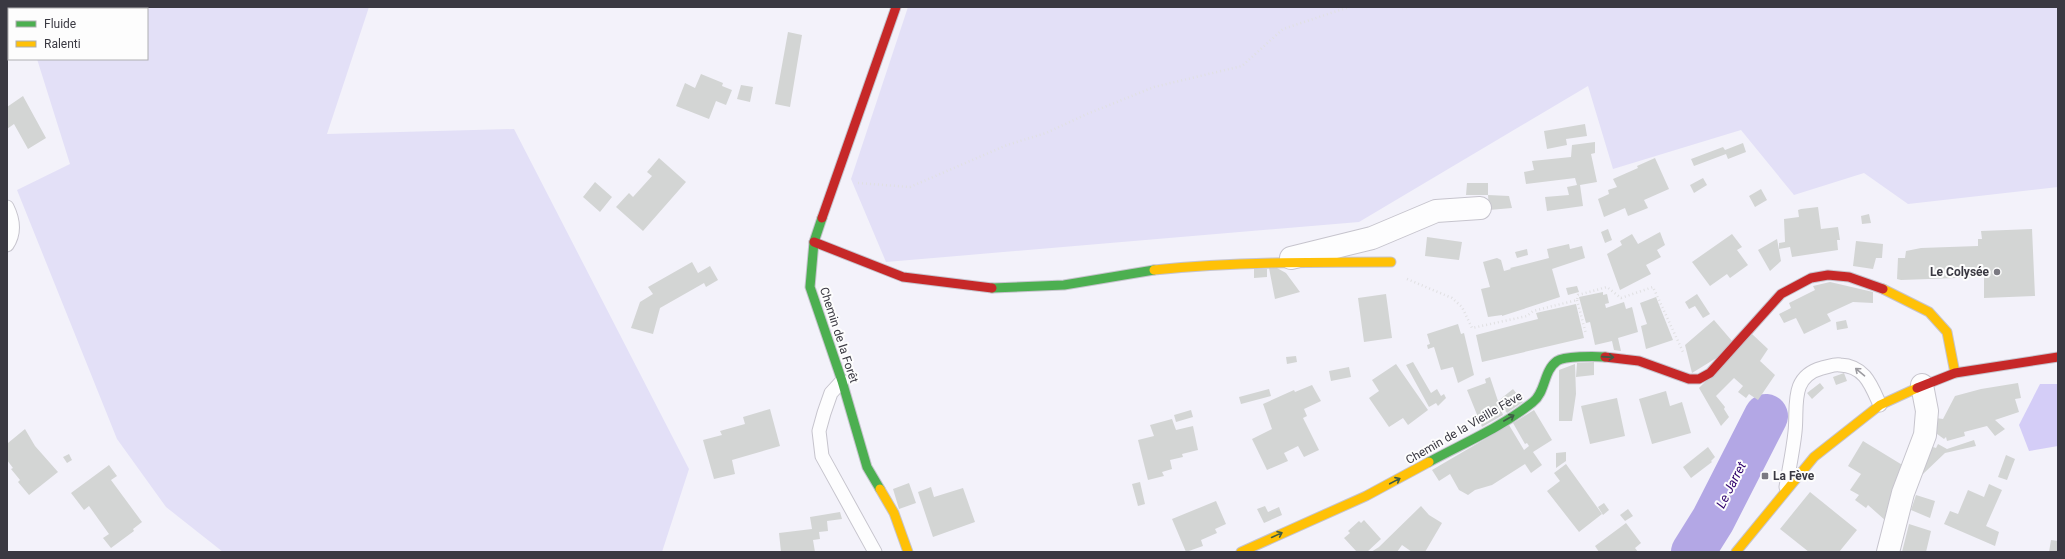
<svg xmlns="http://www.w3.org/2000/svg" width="2065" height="559" viewBox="0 0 2065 559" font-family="Roboto,sans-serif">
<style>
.green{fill:#e3e0f7}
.forest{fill:#d4cdf7}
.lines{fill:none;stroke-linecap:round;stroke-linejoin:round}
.river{stroke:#b3a7e5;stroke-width:44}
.building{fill:#d3d5d4}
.lane-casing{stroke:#c6c4cd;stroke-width:15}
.street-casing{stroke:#c6c4cd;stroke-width:24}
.fast-casing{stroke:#c6c4cd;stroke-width:11}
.slow-casing{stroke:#c6c4cd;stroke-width:11}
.jam-casing{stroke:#c6c4cd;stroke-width:11}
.path{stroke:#e0e0e2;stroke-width:2.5;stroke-dasharray:1 3;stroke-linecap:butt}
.lane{stroke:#fdfdfe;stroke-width:13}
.street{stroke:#fdfdfe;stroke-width:22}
.fast{stroke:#4caf50;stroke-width:9}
.slow{stroke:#ffc107;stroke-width:9}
.jam{stroke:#c62828;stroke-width:9}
.oneway{stroke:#3f5c46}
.oneway2{stroke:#9c9ba0}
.poi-dot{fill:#7b7a82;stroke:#fdfdfd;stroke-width:1.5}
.labels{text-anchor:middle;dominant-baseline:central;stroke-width:4;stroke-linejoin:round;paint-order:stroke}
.poi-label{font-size:12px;font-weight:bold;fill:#3a3942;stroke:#fdfdfd;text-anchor:end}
.street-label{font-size:12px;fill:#3a3942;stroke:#fdfdfd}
.water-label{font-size:13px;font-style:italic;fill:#30036d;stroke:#fdfdfd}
</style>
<rect width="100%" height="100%" fill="#f3f2fa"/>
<path class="green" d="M7,7H369L327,134L514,129L689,469L662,552H223L166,507L117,439L17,190L70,164L37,59H147V9H9V29L7,27Z
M908,7H2058V187L1908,204L1864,173L1794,195L1741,130L1613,169L1588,86L1359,222L886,262L851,179Z"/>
<path class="forest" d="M2040,384H2058V446L2029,451L2019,425Z"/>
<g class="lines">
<path class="river" d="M1693,552L1713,520L1766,416"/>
</g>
<path class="building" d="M788,32L802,35L790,107L775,104Z
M701,74L723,83L722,86L732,90L726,105L716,101L709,119L676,106L685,83L695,88Z
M741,85L753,87L750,102L737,99Z
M23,96L46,138L28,149L14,124L7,129V107Z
M1585,124L1587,136L1566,139L1567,145L1547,149L1544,131Z
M1595,142V153L1591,154L1597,182L1580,185L1583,206L1547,211L1545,197L1569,195L1567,187L1577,185L1575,178L1526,184L1524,172L1534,170L1532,161L1571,157L1572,145Z
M1743,143L1746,152L1728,159L1726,154L1694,166L1691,159L1723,147L1725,150Z
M659,158L686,182L643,231L616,207L629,193L633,197L652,176L647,172Z
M1655,158L1669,189L1644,200L1648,208L1628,216L1625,208L1604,217L1598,199L1609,194L1608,190L1617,187L1613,179L1638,168L1637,166Z
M1703,178L1707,185L1694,193L1690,185Z
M595,182L612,197L600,212L583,197Z
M1467,183H1488V195H1466Z
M1761,189L1767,200L1755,207L1749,196Z
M1488,195L1509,196L1512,208L1489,210Z
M1818,207L1821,229L1838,227L1840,240H1837L1838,250L1792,257L1790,247L1779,249V243L1785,242L1784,219L1799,217L1798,210L1801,209Z
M1869,214L1871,223L1862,224L1861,216Z
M1608,229L1612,240L1605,243L1601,232Z
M2032,229L2035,296L1984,298V277L1901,280L1897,279L1898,258H1905L1906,251L1921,248L1978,246V239H1982L1981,231Z
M1660,232L1665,245L1657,250L1661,257L1646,265L1651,274L1620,290L1607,254L1622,245L1620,241L1632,234L1638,244Z
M1732,234L1742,247L1737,250L1748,265L1730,278L1727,274L1710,286L1692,262Z
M1427,237L1462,242L1459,260L1425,256Z
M1777,239L1781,261L1770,271L1758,250Z
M1856,241L1883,244L1882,258H1876L1873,269L1853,266Z
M1569,244L1570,249L1582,246L1585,258L1552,269L1560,297L1502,316V315L1488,317L1481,289L1490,287L1483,262L1497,258L1501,260L1504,271L1511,269L1510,268L1549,258L1547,249Z
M1527,249L1528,255L1517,258L1515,252Z
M692,262L698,273L710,266L718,280L706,287L704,283L660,308L653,334L631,328L640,302L653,294L648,287Z
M1269,268H1277L1286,273L1300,292L1275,299Z
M1254,269H1267V277L1254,278Z
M1830,282L1873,292V303L1853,302L1827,314L1831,321L1804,334L1796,318L1784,323L1779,314L1791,308L1789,303L1815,290L1813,286Z
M1577,286L1579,292L1568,295L1566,288Z
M1603,292V295L1607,294L1609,303L1605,304L1606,308L1624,302L1626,309L1632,307L1638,332L1618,338L1621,351L1614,350L1612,341L1595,345L1590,322L1586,323L1579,297Z
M1386,294L1392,338L1364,342L1358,298Z
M1697,294L1710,314L1703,318L1695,306L1689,309L1685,302Z
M1656,297L1673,340L1646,349L1641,326L1647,324L1640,303Z
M1576,304L1584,338L1482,362L1476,335L1538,319L1536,313Z
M1714,320L1732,341L1718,357L1692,373L1685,345Z
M1846,320L1848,328L1837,330L1836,322Z
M1458,324L1461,334L1464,333L1474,375L1458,383L1453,367L1441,370L1434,347L1428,349L1427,345L1430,344L1427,334Z
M1752,334L1768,349L1760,361L1775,375L1758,400L1749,394L1746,398L1738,392L1743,386L1734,378L1716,396L1725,407L1724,409L1729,417L1721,426L1699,388Z
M1296,356L1297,362L1287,364L1286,357Z
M1413,362L1431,393L1437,389L1441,396L1444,394L1446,398L1438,406L1436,403L1429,407L1406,365Z
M1594,362V375L1576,377L1577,363Z
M1396,364L1428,410L1408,425L1403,418L1389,427L1369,398L1379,391L1372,380Z
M1575,364L1576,394L1572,421H1559V370Z
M1349,367L1351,377L1331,381L1329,371Z
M1844,373L1847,381L1836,385L1833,377Z
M1490,377L1498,401L1513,389L1523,402L1507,413L1498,401L1503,415L1482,427L1467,390L1486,383L1485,379Z
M1820,383L1824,388L1812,399L1807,393Z
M2018,383L2021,398L2015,399L2019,412L1995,420L2005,429L1995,436L1987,426L1964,432L1965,436L1947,441L1946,437L1944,439L1933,431L1936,418L1943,419L1955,396L1981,389Z
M1312,385L1321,401L1304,409L1307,416L1303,418L1319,450L1304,457L1298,446L1284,453L1288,461L1267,470L1252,439L1272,429L1263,404L1294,390L1295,392Z
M1269,389L1271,396L1241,404L1239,397Z
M1666,391L1670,406L1682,402L1691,433L1652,444L1639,399Z
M1617,398L1625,436L1590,444L1581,406Z
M770,409L780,446L732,460L735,474L714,479L703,440L722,435L720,431L745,424L743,417Z
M1191,410L1193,417L1176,422L1174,415Z
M1534,410L1552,440L1533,452L1542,465L1531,473L1525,464L1492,485L1475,490L1468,495L1459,490L1450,474L1439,481L1432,470L1509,425L1524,450L1529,446L1527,443L1525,444L1513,423Z
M1172,419L1176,430L1193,426L1198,450L1182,454L1183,457L1170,460L1172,469L1162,472L1164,476L1148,480L1138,440L1154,436L1150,425Z
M25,429L35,446L58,472L29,495L18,482L20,480L11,469L13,468L7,460V442L8,443Z
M1974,440L1976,446L1945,453L1923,474L1917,471L1930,446L1936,448L1938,444L1947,449Z
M1863,441L1904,466L1886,521L1868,505L1866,508L1855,500L1859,495L1850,490L1861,474L1848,466Z
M1708,447L1715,457L1711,461L1712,462L1691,478L1683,467Z
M1566,452V461L1556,468V453Z
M69,454L72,460L67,463L63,457Z
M2006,455L2015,459L2007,480L1998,477Z
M1566,464L1602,514L1579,532L1547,491L1560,481L1554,473Z
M109,465L117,476L111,480L142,522L133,529L134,531L111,548L103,538L109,534L89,506L84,510L71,493Z
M1140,482L1145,504L1138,506L1132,484Z
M909,483L916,503L899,509L893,489Z
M1989,484L2002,490L1986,526L1999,532L1995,546L1944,524L1950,511L1958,514L1968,490L1984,497Z
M931,487L934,497L963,488L975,522L933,537L918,492Z
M1810,492L1857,530L1839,552H1809L1780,529Z
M1916,495L1935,501L1930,518L1911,510Z
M1216,501L1226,524L1215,529L1217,533L1201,540L1203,546L1186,552L1172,519Z
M1604,503L1609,510L1603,515L1598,507Z
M1265,506L1268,512L1279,507L1282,515L1264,523L1257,509Z
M1421,506L1429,515L1442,523L1425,552H1412L1402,545L1397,552H1371L1379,547Z
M1628,509L1633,516L1625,521L1620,515Z
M840,512L842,519L827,521L828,531L819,532L820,539L813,540L815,552H781L779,533L812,529L810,517Z
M1364,520L1381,539L1367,552H1357L1344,538L1350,533L1348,531L1359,521L1361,523Z
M1626,523L1641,543L1635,548L1638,552H1599L1595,546Z
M1909,524L1931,531L1926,552H1902Z
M2051,540L2058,541V552H2049Z"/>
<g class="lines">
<defs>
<path id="lane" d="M7,207C13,219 15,233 7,245
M842,381L831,393L824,413L819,431L822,456L875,552
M1786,487C1789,469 1793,451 1795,432C1798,407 1789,377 1822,368C1828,367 1834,364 1840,365C1865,366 1871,385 1880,405"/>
<path id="street" d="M1291,258L1372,238L1436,211L1480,208
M1888,552L1903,493L1925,435L1927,411L1922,385"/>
<path id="fast" d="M822,218L814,242L810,287L842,381L867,467L880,489
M992,288L1064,285L1154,270
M1429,462C1464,443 1502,427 1533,402C1546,392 1543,371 1557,361C1564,356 1595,356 1605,357"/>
<path id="slow" d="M1154,270C1233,262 1312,262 1391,262
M1883,289L1929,312L1947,332L1955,373
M880,489L894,513L908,552
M1241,552L1366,496L1429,462
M1736,552L1814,457L1880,405L1917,388"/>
<path id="jam" d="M822,218L896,7
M814,242L903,277L992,288
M1605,357L1639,361L1689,379H1699L1710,373L1781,294L1811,278L1828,275L1849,277L1883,289
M1917,388L1955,373L2058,357"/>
</defs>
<use href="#lane" class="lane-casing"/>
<use href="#street" class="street-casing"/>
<use href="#fast" class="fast-casing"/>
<use href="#slow" class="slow-casing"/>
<use href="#jam" class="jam-casing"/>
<path class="path" d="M858,183L910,187L1007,145L1046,133L1087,114L1154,87L1242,66L1283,29L1349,7
M1407,279L1452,298L1462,307L1472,328L1527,316L1533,311L1577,300L1578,295L1607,287L1621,298L1653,287L1683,352
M1577,300L1586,334"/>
<use href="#lane" class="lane"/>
<use href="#street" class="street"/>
<use href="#fast" class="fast"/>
<use href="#slow" class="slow"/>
<use href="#jam" class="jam"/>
</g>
<defs><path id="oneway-shaft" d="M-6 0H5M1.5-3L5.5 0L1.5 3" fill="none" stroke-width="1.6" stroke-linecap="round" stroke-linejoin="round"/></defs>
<g class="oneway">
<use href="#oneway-shaft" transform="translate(1608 357) rotate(4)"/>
<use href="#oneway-shaft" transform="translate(1509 418) rotate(-30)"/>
<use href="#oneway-shaft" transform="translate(1395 481) rotate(-28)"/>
<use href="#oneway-shaft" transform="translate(1277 535) rotate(-25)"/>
</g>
<use class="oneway2" href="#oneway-shaft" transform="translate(1860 372) rotate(-140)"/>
<g class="poi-dot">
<circle cx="1997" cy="272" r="4"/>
<rect x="1761" y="472" width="8" height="8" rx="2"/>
</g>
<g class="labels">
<g class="poi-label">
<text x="1989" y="272">Le Colysée</text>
<text x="1773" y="476" text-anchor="start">La Fève</text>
</g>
<g class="street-label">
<text transform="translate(839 335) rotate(72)">Chemin de la Forêt</text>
<text transform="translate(1464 428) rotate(-30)">Chemin de la Vieille Fève</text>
</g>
<g class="water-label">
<text transform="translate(1731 485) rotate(-63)">Le Jarret</text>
</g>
</g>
<rect width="2065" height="559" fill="none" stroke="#3a3942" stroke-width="16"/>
<rect x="8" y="8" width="140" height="52" fill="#fdfdfd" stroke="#afafb2"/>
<rect x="16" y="21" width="20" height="6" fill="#4caf50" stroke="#afafb2"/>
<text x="44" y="28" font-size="12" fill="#3a3942">Fluide</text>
<rect x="16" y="41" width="20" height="6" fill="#ffc107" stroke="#afafb2"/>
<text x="44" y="48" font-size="12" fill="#3a3942">Ralenti</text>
</svg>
